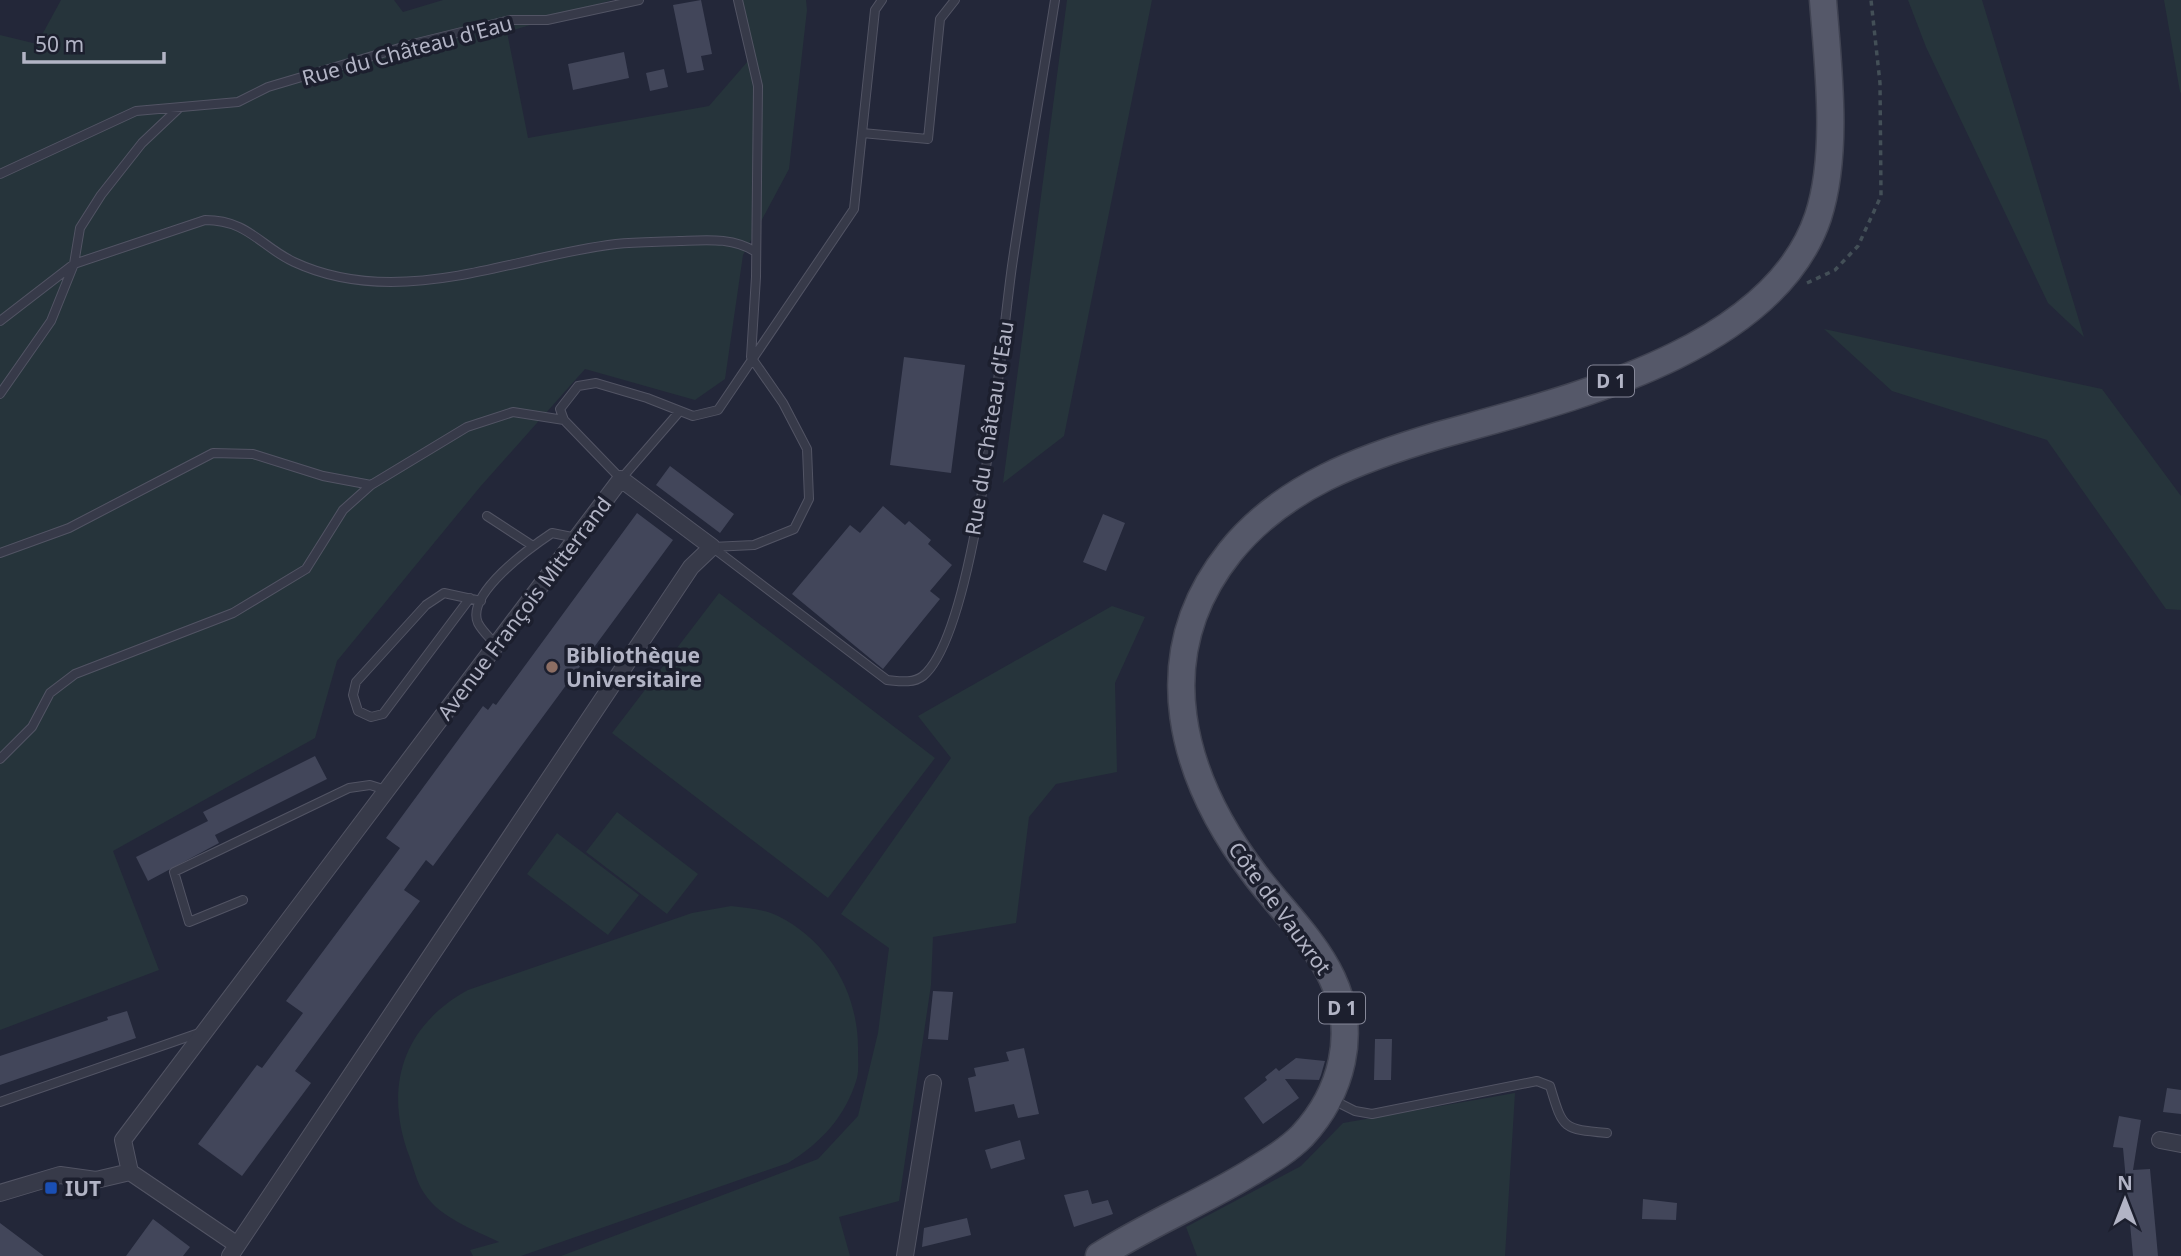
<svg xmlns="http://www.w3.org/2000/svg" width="2181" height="1256" viewBox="0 0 2181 1256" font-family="'Noto Sans',sans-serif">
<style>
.green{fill:#26343b}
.building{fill:#42465a}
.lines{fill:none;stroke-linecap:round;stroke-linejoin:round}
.service-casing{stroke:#525464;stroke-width:10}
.minor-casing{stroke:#525464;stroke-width:18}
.primary-casing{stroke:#404352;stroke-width:29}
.path{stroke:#434f57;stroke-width:3.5;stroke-dasharray:5 5;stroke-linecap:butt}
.service{stroke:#373a49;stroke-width:8}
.minor{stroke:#373a49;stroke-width:16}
.primary{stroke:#555869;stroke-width:26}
.education-dot{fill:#8d6e63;stroke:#1c1f2e;stroke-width:2.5}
.transit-dot{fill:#1a4fb4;stroke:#1c1f2e;stroke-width:2.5}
.labels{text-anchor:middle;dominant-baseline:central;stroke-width:7;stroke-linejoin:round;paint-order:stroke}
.shield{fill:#1c1f2e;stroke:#858798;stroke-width:2}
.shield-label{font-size:19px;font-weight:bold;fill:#b2b4c5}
.street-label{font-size:21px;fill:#b2b4c5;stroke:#1c1f2e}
.poi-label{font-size:21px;font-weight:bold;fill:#b2b4c5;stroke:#1c1f2e;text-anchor:start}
</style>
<rect width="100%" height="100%" fill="#232739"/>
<path class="green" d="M61,0H394L403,12L443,0H612L507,32L528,138L709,106L748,61L742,0H806L807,10L789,169L743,255L725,379L695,400L585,369L480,487L337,661L315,738L113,851L159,970L0,1030V35L37,44Z
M1067,0H1152L1064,436L1003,483Z
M1908,0H1982L2084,337L2048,303L1926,47Z
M2164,0H2181V93L2180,92Z
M1824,329L2102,389L2181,496V610L2166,609L2047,440L1892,391Z
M719,593L935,758L828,898L612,733Z
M1112,606L1145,617L1115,683L1117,772L1056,784L1029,817L1016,923L933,937L931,985L899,1201L839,1217L850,1256H561L818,1159L858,1116L878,1033L889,948L841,914L951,758L918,716Z
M617,812L698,874L667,914L586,852Z
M557,833L639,895L608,935L527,874Z
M731,906C747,908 764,909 778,916C830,942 859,995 858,1051C858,1060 859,1070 857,1078C846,1116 821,1143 788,1163L521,1256H473L470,1250L499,1242C473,1229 440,1218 424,1193C417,1183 414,1169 410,1158C383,1089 402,1026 468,990L692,913Z
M1515,1093L1505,1256H1197L1186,1227L1301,1166L1343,1123Z"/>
<path class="building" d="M701,0L712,54L701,56L704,70L687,73L673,5Z
M624,52L629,78L573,90L568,64Z
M664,69L668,87L650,91L646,73Z
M904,357L965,365L951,473L890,465Z
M670,466L734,514L720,533L656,485Z
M883,506L905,525L909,521L931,540L928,544L952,565L930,591L940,599L883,669L792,594L850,525L860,533Z
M637,513L673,540L433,866L426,860L404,890L420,901L295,1071L311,1083L242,1176L198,1144L257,1065L262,1068L303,1013L286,1001L400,848L386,838L483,706L488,710L493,703L496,705Z
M1103,514L1125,523L1106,571L1083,562Z
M315,756L327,779L215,835L219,843L148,881L136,857L208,821L203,812Z
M933,991L953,992L948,1040L928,1039Z
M127,1011L136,1038L0,1085V1056L108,1020L107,1017Z
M1375,1039H1392L1391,1080H1374Z
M1024,1048L1039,1114L1018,1118L1014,1104L975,1112L968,1078L976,1076L974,1068L1009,1061L1006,1052Z
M1296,1058L1325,1061L1321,1075L1319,1080L1285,1079L1299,1098L1263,1124L1244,1098L1267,1080L1265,1077L1276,1068L1279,1071Z
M2167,1088L2181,1090V1114L2163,1112Z
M2119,1116L2141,1120L2133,1170L2150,1169L2158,1256H2133L2123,1148L2113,1147Z
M1020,1140L1025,1159L991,1169L985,1150Z
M1088,1190L1092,1204L1108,1200L1113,1214L1074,1227L1064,1195Z
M1643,1199L1677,1203L1676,1220L1642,1219Z
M967,1218L971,1235L922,1247L924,1228Z
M153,1219L190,1247L183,1256H126Z
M0,1223L44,1256H0Z"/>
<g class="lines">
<defs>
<path id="service" d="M862,133L928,139L940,19L955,0
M0,174L136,111L238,102L268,87L413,44L510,20H547L639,0
M0,321L74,264L205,220C248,220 260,246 294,262C324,276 358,282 391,282C468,282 540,253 616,244C637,242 658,242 679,241C706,240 733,237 756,252
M0,394L51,321L74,264L80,228L101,195L142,143L178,109
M680,411L621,479L564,420L560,409L578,386L596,383L647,398L693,416L718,410L854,209L875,10L882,0
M487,516L533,546
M712,547L887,680C898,681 913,684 923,676C977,631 1001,344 1012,266C1025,177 1041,89 1055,0
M712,547L754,545L794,529L809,499L807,449L783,403L751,357L756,277L758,86L738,0
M0,553L69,528L213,453L253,454L323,476L371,485
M470,598L383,714L371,717L358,711L353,695L356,682L426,605L444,593L481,601
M496,645C491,639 482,631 478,623C465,594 531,547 552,533L577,538
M0,759L32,727L50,693L75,674L233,613L306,569L343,510L371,485L467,427L513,412L564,420
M243,900L189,922L174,872L349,788L370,785L386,790
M1331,1099L1355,1111L1372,1114L1537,1081L1550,1086C1563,1129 1562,1129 1607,1133
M0,1102L199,1033"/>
<path id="minor" d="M2160,1140L2181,1144
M0,1193L60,1175L96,1180L130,1172
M230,1256L691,567L712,547L621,479L123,1140L130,1172L236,1244
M905,1256L933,1083"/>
<path id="primary" d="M1099,1256C1147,1225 1201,1203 1250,1173C1268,1162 1287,1151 1302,1136C1342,1093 1358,1033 1332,978C1314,940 1281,909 1256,876C1181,778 1146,657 1230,552C1283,486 1362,458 1440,435C1564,400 1772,353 1818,217C1839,153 1828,66 1823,0"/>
</defs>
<use href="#service" class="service-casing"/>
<use href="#minor" class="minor-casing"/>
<use href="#primary" class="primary-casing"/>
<path class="path" d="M1807,283L1835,270L1858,246L1881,196L1880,83L1871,0"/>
<use href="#service" class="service"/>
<use href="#minor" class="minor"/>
<use href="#primary" class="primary"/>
</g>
<circle class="education-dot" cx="552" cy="667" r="7"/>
<rect class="transit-dot" x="44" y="1181" width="14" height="14" rx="3.5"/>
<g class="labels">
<g class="shield">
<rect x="1588" y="365.5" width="46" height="31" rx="5"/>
<rect x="1319" y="992.5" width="46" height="31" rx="5"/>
</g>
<g class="shield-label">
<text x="1611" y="381">D 1</text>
<text x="1342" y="1008">D 1</text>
</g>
<g class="street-label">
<text transform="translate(407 50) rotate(-15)">Rue du Château d'Eau</text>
<text transform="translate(989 428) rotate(-81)">Rue du Château d'Eau</text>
<text transform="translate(524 608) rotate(-53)">Avenue François Mitterrand</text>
<text transform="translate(1280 908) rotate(54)">Côte de Vauxrot</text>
</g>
<g class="poi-label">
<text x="566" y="655">Bibliothèque<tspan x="566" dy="24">Universitaire</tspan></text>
<text x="65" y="1188">IUT</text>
</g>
</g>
<g transform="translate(2125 1200)" stroke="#1c1f2e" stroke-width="5" paint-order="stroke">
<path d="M0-5L12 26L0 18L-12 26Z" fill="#b2b4c5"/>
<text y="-10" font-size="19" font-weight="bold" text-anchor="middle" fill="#b2b4c5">N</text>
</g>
<path d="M24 52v10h140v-10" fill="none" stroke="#b2b4c5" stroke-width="3.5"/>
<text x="35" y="52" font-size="21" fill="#b2b4c5" stroke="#1c1f2e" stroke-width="5" paint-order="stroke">50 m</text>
</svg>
